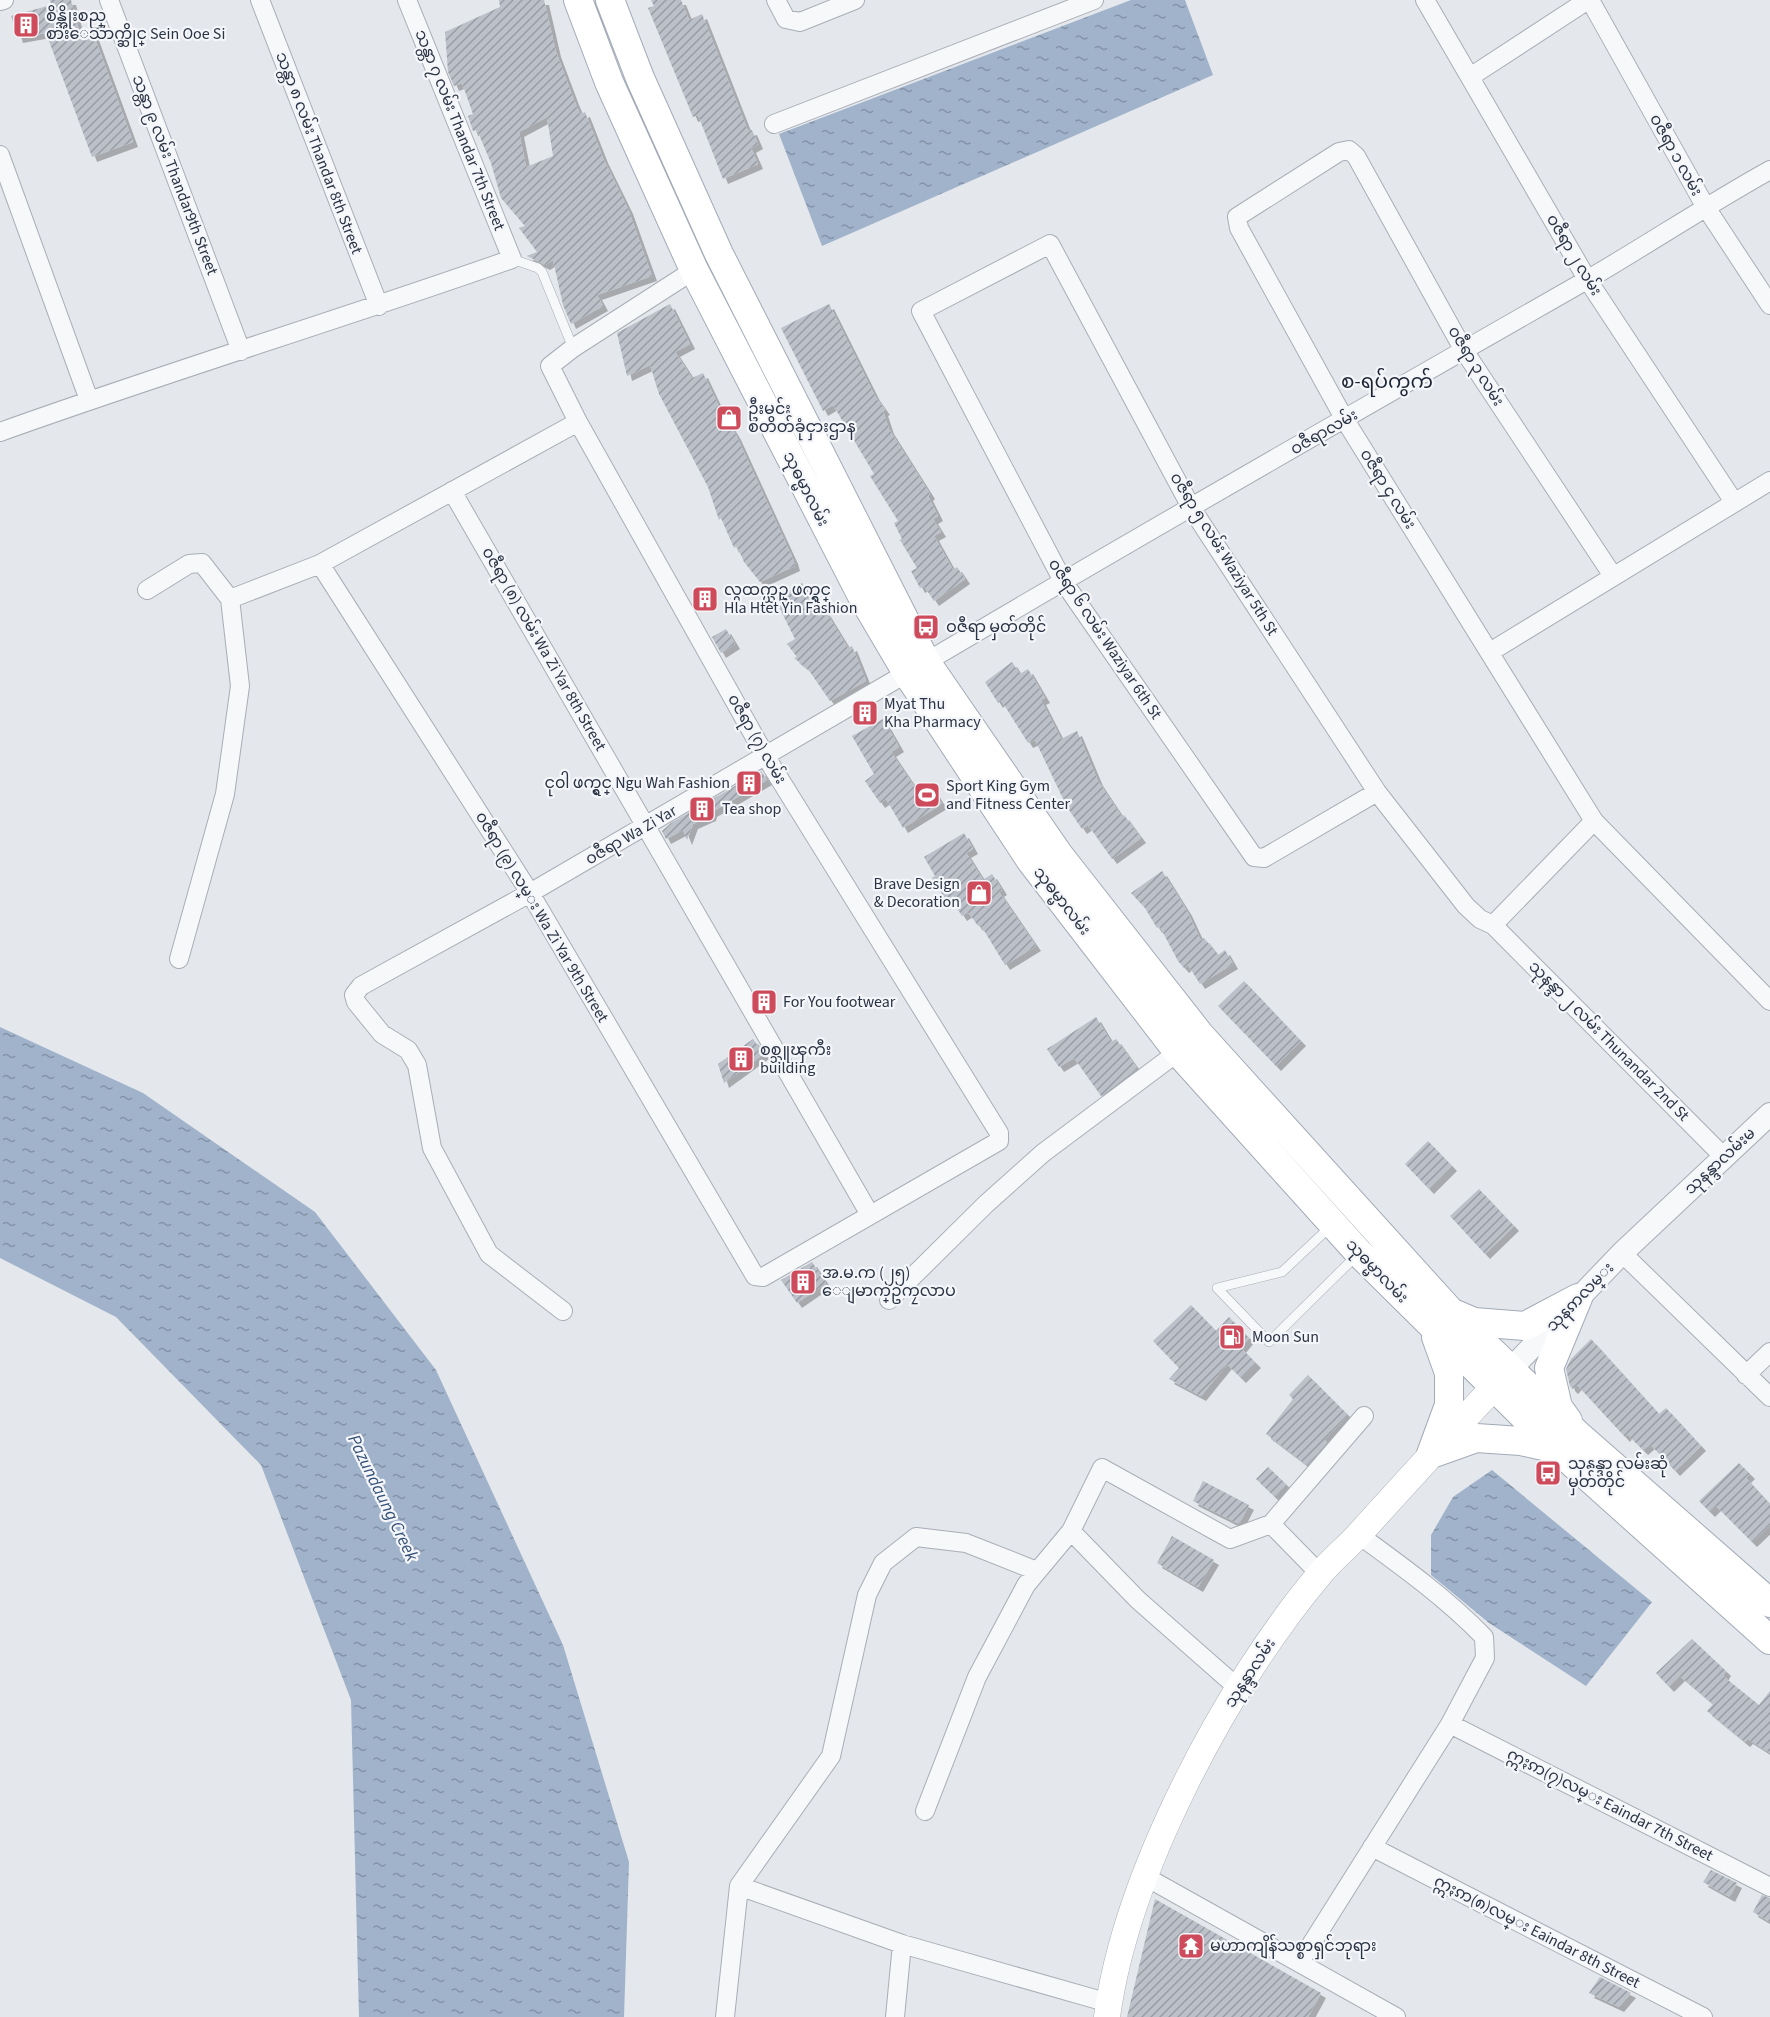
<svg xmlns="http://www.w3.org/2000/svg" width="1770" height="2017" viewBox="0 0 1770 2017" font-family="'Source Sans 3','Noto Sans Myanmar',sans-serif">
<style>
.water{fill:url(#water-ripples)}
.building{fill:url(#building-hatch);fill-rule:evenodd;filter:url(#shadow)}
.lines{fill:none;stroke-linecap:round;stroke-linejoin:round}
.service-casing{stroke:#a9aeb6;stroke-width:10}
.minor-casing{stroke:#a9aeb6;stroke-width:20}
.tertiary-casing{stroke:#a9aeb6;stroke-width:24}
.secondary-casing{stroke:#a9aeb6;stroke-width:27}
.primary-casing{stroke:#a3abb7;stroke-width:30}
.service{stroke:#f7f8fa;stroke-width:9}
.minor{stroke:#f7f8fa;stroke-width:18}
.tertiary{stroke:#f7f8fa;stroke-width:22}
.secondary{stroke:#fff;stroke-width:26}
.primary{stroke:#fff;stroke-width:28}
.labels{text-anchor:middle;dominant-baseline:central;stroke-width:4.5;stroke-linejoin:round;paint-order:stroke}
.poi-label{font-size:16px;fill:#2b3444;stroke:#f4f6f9;text-anchor:start}
.street-label{font-size:16px;fill:#2b3444;stroke:#f4f6f9}
.water-label{font-size:18px;font-style:italic;fill:#355178;stroke:#f4f6f9}
.quarter-label{font-size:20px;fill:#1d2535;stroke:#f4f6f9}
</style>
<defs>
<pattern id="water-ripples" width="26" height="14" patternUnits="userSpaceOnUse" patternTransform="scale(1.5)"><rect width="26" height="14" fill="#a0b3cb"/><path d="M2 4q2-2 4 0t4 0M15 11q2-2 4 0t4 0" fill="none" stroke="#8392a6"/></pattern>
<pattern id="building-hatch" width="6" height="6" patternUnits="userSpaceOnUse" patternTransform="scale(1.5)"><rect width="6" height="6" fill="#bbc0c9"/><path d="M-1 1l2-2M0 6l6-6M5 7l2-2" fill="none" stroke="#989da5"/></pattern>
<filter id="shadow"><feDropShadow dx="5" dy="5" stdDeviation="0" flood-color="#0004"/></filter>
</defs>
<rect width="100%" height="100%" fill="#e4e7ec"/>
<path class="water" d="M1131,0H1185L1213,75L822,246L779,134Z
M0,1027L143,1093L315,1212L436,1370L563,1645L629,1862L624,2017H359L351,1700L261,1465L116,1317L0,1258Z
M1492,1470L1652,1602L1586,1686L1489,1623L1431,1575V1535L1453,1497Z"/>
<path class="building" d="M50,0H71L80,34L92,30L133,142L92,157L46,33L18,38L11,16L51,5Z
M499,0H544L556,52L574,100L580,114L585,112L603,158L628,209L652,276L597,295L603,306L571,324L563,305L553,260L545,265L527,256L537,252L519,228L525,226L501,198L491,163L477,130L473,131L468,116L473,114L462,83L454,86L448,72L445,32L500,7ZM547,117L553,156L526,167L519,132Z
M651,0H681L689,20L702,14L748,131L752,130L758,144L751,148L758,164L723,179L698,115L693,117L648,8L654,6Z
M670,304L690,344L675,352L692,378L703,373L728,426L730,425L736,435L793,559L795,566L760,582L744,562L737,546L734,548L721,518L719,520L708,487L659,394L650,365L627,376L617,333Z
M829,304L875,396L885,410L883,411L889,429L930,494L928,496L938,516L933,519L941,532L934,536L953,570L957,567L965,579L934,601L924,586L920,588L911,571L917,568L900,540L902,539L894,523L898,521L870,476L874,474L833,405L823,411L781,328Z
M802,583L807,595L826,612L848,648L852,646L866,681L830,701L808,669L794,658L797,657L787,644L795,639L775,599Z
M726,629L735,644L721,653L712,637Z
M1012,662L1020,674L1028,669L1045,698L1041,700L1061,739L1077,731L1098,781L1122,817L1124,815L1141,838L1112,859L1088,825L1082,829L1067,807L1035,740L1028,743L1001,700L998,703L985,682Z
M883,719L899,747L891,752L922,798L934,791L942,804L903,828L886,799L880,803L865,781L874,774L852,736Z
M761,771L767,780L712,812L711,816L693,824L687,840L683,830L666,839L662,831L671,823Z
M964,833L973,849L966,853L983,880L992,874L1002,890L999,892L1036,946L1005,965L980,924L978,926L968,912L962,916L951,899L947,902L932,878L935,876L924,857Z
M1162,871L1187,911L1201,941L1204,938L1218,955L1225,950L1233,964L1200,984L1188,965L1184,968L1178,961L1160,927L1157,928L1145,908L1131,893Z
M1244,981L1301,1041L1276,1066L1218,1006Z
M1096,1017L1111,1042L1116,1039L1137,1068L1101,1096L1074,1058L1059,1067L1047,1049Z
M753,1039L764,1054L724,1083L718,1064Z
M1428,1141L1452,1166L1429,1189L1405,1164Z
M1479,1189L1514,1226L1485,1254L1450,1216Z
M812,1262L826,1283L797,1303L781,1280Z
M1191,1305L1216,1331L1229,1317L1249,1338L1241,1348L1256,1363L1241,1378L1227,1364L1201,1396L1169,1379L1179,1368L1153,1341Z
M1591,1339L1659,1414L1666,1408L1701,1446L1675,1471L1650,1444L1643,1450L1627,1434L1625,1437L1577,1385L1573,1389L1570,1386L1566,1369L1571,1359Z
M1308,1375L1348,1415L1324,1440L1327,1442L1307,1465L1266,1434L1293,1399L1289,1395Z
M1739,1463L1750,1474L1746,1478L1770,1504V1525L1752,1542L1716,1506L1710,1512L1699,1501Z
M1268,1467L1286,1484L1275,1497L1256,1479Z
M1203,1481L1249,1505L1239,1524L1193,1501Z
M1172,1536L1214,1560L1198,1587L1157,1563Z
M1692,1639L1726,1671L1723,1676L1759,1705L1770,1691V1753L1748,1739L1745,1742L1707,1711L1713,1704L1680,1676L1669,1687L1656,1673Z
M1711,1870L1737,1883L1730,1897L1703,1882Z
M1762,1895L1770,1898V1922L1753,1912Z
M1155,1899L1321,1993L1308,2017H1127Z
M1600,1977L1631,1993L1619,2007L1589,1993Z"/>
<g class="lines">
<defs>
<path id="service" d="M512,259L538,268L542,272L573,348
M1331,1226L1282,1272L1217,1288L1269,1342L1358,1254"/>
<path id="minor" d="M109,0L241,351
M260,0L379,306
M776,0L786,19L800,22L855,0
M1425,0L1587,279L1734,502
M1590,0L1705,206L1770,305
M0,1L4,0
M1470,77L1588,0
M774,124L1094,0
M0,155L89,400
M0,432C170,371 342,319 512,259L407,0
M452,491L869,1213
M320,564L530,893L755,1276L763,1277L999,1141V1133L766,757L578,422L550,366L573,348L694,270
M1613,576L1463,349L1356,156L1349,150L1339,152L1237,217L1239,228L1345,420L1594,821L1770,1001
M147,590L189,564L202,563L230,599L240,686L225,794L179,959
M230,599L320,564L578,422
M1490,652L1770,481
M926,662C1144,533 1364,407 1585,281C1647,245 1707,205 1770,170
M1377,792L1264,858L1254,857L1063,581L921,311L1050,244L1192,509L1377,792L1466,906L1480,919L1493,925L1724,1157
M1493,925L1594,821
M1622,1253L1770,1397
M889,1300L986,1204L1043,1153L1178,1052
M563,1311L489,1254L432,1148L417,1065L408,1050L382,1034L356,1002L354,995L361,986L530,893L907,673
M1746,1375L1770,1352
M1271,1524L1320,1574
M1071,1531L1138,1600L1238,1688
M1450,1724L1770,1887
M925,1811L977,1677L1026,1585L1071,1531L1102,1468L1230,1539L1271,1524L1364,1416
M1372,1847L1703,2017
M1146,1877L1396,2017
M739,1886L902,1944L1109,2003
M1300,1962L1450,1724L1485,1658L1484,1637C1446,1598 1403,1567 1359,1535
M725,2017L739,1886L831,1756L867,1595L883,1563L916,1537L966,1543L1037,1571
M895,2017L902,1944"/>
<path id="tertiary" d="M1509,1371L1622,1253L1770,1114"/>
<path id="secondary" d="M1107,2017C1126,1874 1227,1684 1320,1574C1332,1559 1348,1547 1361,1532C1410,1478 1459,1424 1509,1371"/>
<path id="primary" d="M578,0L609,82L694,270L864,600L907,673L1031,861L1178,1052L1359,1253L1557,1449L1770,1640
M610,0L640,78L719,254L926,662L1059,855L1200,1035L1449,1310L1578,1435L1770,1603
M1453,1313L1474,1322L1525,1326L1578,1298
M1568,1421L1558,1407L1549,1368L1578,1298
M1431,1454L1449,1405V1373L1436,1337
M1431,1454L1476,1438L1521,1441L1557,1449"/>
</defs>
<use href="#service" class="service-casing"/>
<use href="#minor" class="minor-casing"/>
<use href="#tertiary" class="tertiary-casing"/>
<use href="#secondary" class="secondary-casing"/>
<use href="#primary" class="primary-casing"/>
<use href="#service" class="service"/>
<use href="#minor" class="minor"/>
<use href="#tertiary" class="tertiary"/>
<use href="#secondary" class="secondary"/>
<use href="#primary" class="primary"/>
</g>
<defs>
<symbol id="building-square" viewBox="-11 -11 22 22"><rect x="-9" y="-9" width="18" height="18" rx="4" fill="#ce4b5b" stroke="#f4f6f9"/><path d="M-4-6H4V6H1V3H-1V6H-4ZM-2.5-4.3h1.7v1.8h-1.7ZM.8-4.3h1.7v1.8H.8ZM-2.5-1h1.7V.8h-1.7ZM.8-1h1.7V.8H.8Z" fill="#fff"/></symbol>
<symbol id="shop-square" viewBox="-11 -11 22 22"><rect x="-9" y="-9" width="18" height="18" rx="4" fill="#ce4b5b" stroke="#f4f6f9"/><path d="M-5-2.5h2.3a2.7 3.5 0 0 1 5.4 0H5L5.5 6h-11ZM-1.5-2.5h3a1.5 2.3 0 0 0-3 0Z" fill="#fff"/></symbol>
<symbol id="bus-square" viewBox="-11 -11 22 22"><rect x="-9" y="-9" width="18" height="18" rx="4" fill="#ce4b5b" stroke="#f4f6f9"/><path d="M-5-6H5V4H4V6H2V4H-2V6H-4V4H-5ZM-3.5-4V0h7V-4ZM-3.5 1.2v1.5H-2V1.2ZM2 1.2v1.5H3.5V1.2Z" fill="#fff"/></symbol>
<symbol id="stadium-square" viewBox="-11 -11 22 22"><rect x="-9" y="-9" width="18" height="18" rx="4" fill="#ce4b5b" stroke="#f4f6f9"/><path d="M0-5a6.5 5 0 1 0 0 10a6.5 5 0 1 0 0-10ZM-3.5-1.8h7v3.6h-7Z" fill="#fff"/></symbol>
<symbol id="fuel-square" viewBox="-11 -11 22 22"><rect x="-9" y="-9" width="18" height="18" rx="4" fill="#ce4b5b" stroke="#f4f6f9"/><path d="M-5.5-6h7V0h2V4h1.3V-2.5L3-4.5l.8-.8L6-3V5H2.5V1h-1V6h-7ZM-4.2-4.7v3.2H.2V-4.7Z" fill="#fff"/></symbol>
<symbol id="temple-square" viewBox="-11 -11 22 22"><rect x="-9" y="-9" width="18" height="18" rx="4" fill="#ce4b5b" stroke="#f4f6f9"/><path d="M0-6L5-2H3V0L6.5 2.5H4V6H1.5V3h-3V6H-4V2.5H-6.5L-3 0V-2H-5Z" fill="#fff"/></symbol>
</defs>
<g fill-rule="evenodd">
<use href="#building-square" x="11" y="10" width="30" height="30"/>
<use href="#shop-square" x="714" y="403" width="30" height="30"/>
<use href="#building-square" x="690" y="584" width="30" height="30"/>
<use href="#bus-square" x="911" y="612" width="30" height="30"/>
<use href="#building-square" x="850" y="698" width="30" height="30"/>
<use href="#building-square" x="734" y="768" width="30" height="30"/>
<use href="#stadium-square" x="912" y="780" width="30" height="30"/>
<use href="#building-square" x="687" y="794" width="30" height="30"/>
<use href="#shop-square" x="964" y="878" width="30" height="30"/>
<use href="#building-square" x="749" y="987" width="30" height="30"/>
<use href="#building-square" x="726" y="1044" width="30" height="30"/>
<use href="#building-square" x="788" y="1267" width="30" height="30"/>
<use href="#fuel-square" x="1217" y="1322" width="30" height="30"/>
<use href="#bus-square" x="1533" y="1458" width="30" height="30"/>
<use href="#temple-square" x="1176" y="1931" width="30" height="30"/>
</g>
<g class="labels">
<g class="poi-label">
<text x="46" y="16">စိန္အိုးစည္<tspan x="46" dy="18">စားေသာက္ဆိုင္ Sein Ooe Si</tspan></text>
<text x="748" y="409">ဦးမင်း<tspan x="748" dy="18">စတိတ်ခုံငှားဌာန</tspan></text>
<text x="724" y="590">လွထက္ယဥ္ ဖက္ရွင္<tspan x="724" dy="18">Hla Htet Yin Fashion</tspan></text>
<text x="946" y="627">ဝဇီရာ မှတ်တိုင်</text>
<text x="884" y="704">Myat Thu<tspan x="884" dy="18">Kha Pharmacy</tspan></text>
<text x="730" y="783" text-anchor="end">ငု၀ါ ဖက္ရွင္ Ngu Wah Fashion</text>
<text x="946" y="786">Sport King Gym<tspan x="946" dy="18">and Fitness Center</tspan></text>
<text x="722" y="809">Tea shop</text>
<text x="960" y="884" text-anchor="end">Brave Design<tspan x="960" dy="18">&amp; Decoration</tspan></text>
<text x="783" y="1002">For You footwear</text>
<text x="760" y="1050">စစ္သူၾကီး<tspan x="760" dy="18">building</tspan></text>
<text x="822" y="1273">အ.မ.က (၂၅)<tspan x="822" dy="18">ေျမာက္ဥကၠလာပ</tspan></text>
<text x="1252" y="1337">Moon Sun</text>
<text x="1568" y="1464">သုနန္ဒာ လမ်းဆုံ<tspan x="1568" dy="18">မှတ်တိုင်</tspan></text>
<text x="1210" y="1946">မဟာကျိန်သစ္စာရှင်ဘုရား</text>
</g>
<g class="street-label">
<text transform="translate(460 130) rotate(68)">သန္တာ ၇ လမ်း Thandar 7th Street</text>
<text transform="translate(319 153) rotate(69)">သန္တာ ၈ လမ်း Thandar 8th Street</text>
<text transform="translate(1676 155) rotate(61)">ဝဇီရာ ၁ လမ်း</text>
<text transform="translate(175 175) rotate(69)">သန္တာ ၉ လမ်း Thandar9th Street</text>
<text transform="translate(1574 255) rotate(59)">ဝဇီရာ ၂ လမ်း</text>
<text transform="translate(1476 366) rotate(58)">ဝဇီရာ ၃ လမ်း</text>
<text transform="translate(1324 432) rotate(-30)">ဝဇီရာလမ်း</text>
<text transform="translate(806 489) rotate(63)">သုဓမ္မာလမ်း</text>
<text transform="translate(1388 489) rotate(58)">ဝဇီရာ ၄ လမ်း</text>
<text transform="translate(1224 554) rotate(58)">ဝဇီရာ ၅ လမ်း Waziyar 5th St</text>
<text transform="translate(1105 639) rotate(56)">ဝဇီရာ ၆ လမ်း Waziyar 6th St</text>
<text transform="translate(544 649) rotate(60)">၀ဇီရာ (၈) လမ်း Wa Zi Yar 8th Street</text>
<text transform="translate(757 739) rotate(60)">၀ဇီရာ (၇) လမ်း</text>
<text transform="translate(631 835) rotate(-30)">၀ဇီရာ Wa Zi Yar</text>
<text transform="translate(1062 901) rotate(52)">သုဓမ္မာလမ်း</text>
<text transform="translate(542 917) rotate(59)">၀ဇီရာ (၉) လမ္း Wa Zi Yar 9th Street</text>
<text transform="translate(1609 1041) rotate(45)">သုနန္ဒာ ၂ လမ်း Thunandar 2nd St</text>
<text transform="translate(1720 1161) rotate(-43)">သုနန္ဒာလမ်းမ</text>
<text transform="translate(1377 1271) rotate(46)">သုဓမ္မာလမ်း</text>
<text transform="translate(1580 1297) rotate(-46)">သုနၵာလမ္း</text>
<text transform="translate(1250 1673) rotate(-57)">သုနန္ဒာလမ်း</text>
<text transform="translate(1610 1805) rotate(27)">ဣႏၵာ(၇)လမ္း Eaindar 7th Street</text>
<text transform="translate(1537 1932) rotate(27)">ဣႏၵာ(၈)လမ္း Eaindar 8th Street</text>
</g>
<g class="water-label">
<text transform="translate(383 1498) rotate(64)">Pazundaung Creek</text>
</g>
<g class="quarter-label">
<text x="1387" y="382">စ-ရပ်ကွက်</text>
</g>
</g>
</svg>
